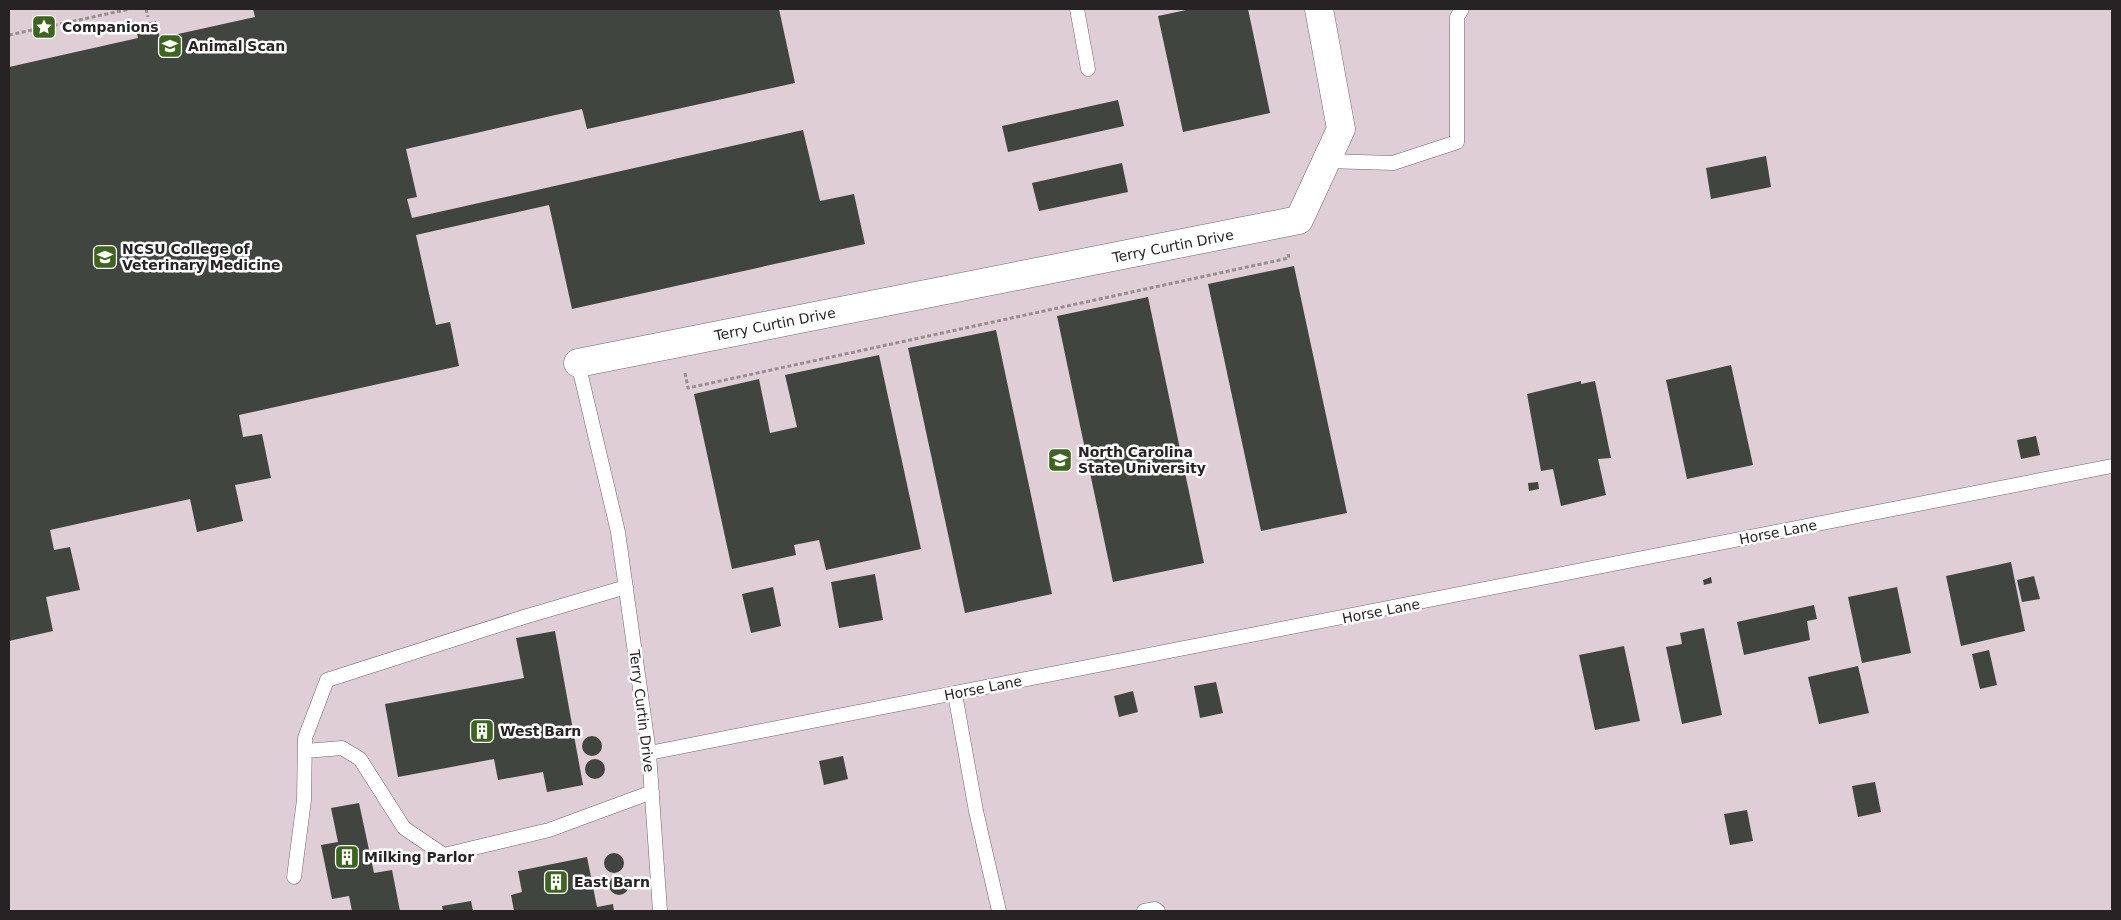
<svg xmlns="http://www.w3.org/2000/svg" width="2121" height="920" viewBox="0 0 2121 920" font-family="'DejaVu Sans',sans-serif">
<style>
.built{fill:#dfced6}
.building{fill:#41453f}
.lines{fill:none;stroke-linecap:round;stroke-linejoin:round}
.service-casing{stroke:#6d6569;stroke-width:15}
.minor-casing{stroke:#6d6569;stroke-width:29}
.path{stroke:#968e91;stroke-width:3;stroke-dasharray:4 2.5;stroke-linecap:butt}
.service{stroke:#fff;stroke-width:14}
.minor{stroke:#fff;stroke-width:28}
.labels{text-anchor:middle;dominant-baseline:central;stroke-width:5;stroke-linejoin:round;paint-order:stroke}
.poi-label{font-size:14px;font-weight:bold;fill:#272325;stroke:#fff;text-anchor:start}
.street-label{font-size:14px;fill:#272325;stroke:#fff}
</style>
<rect width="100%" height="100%" fill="#e7dde1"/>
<path class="built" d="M9,9H2112V911H9Z"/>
<path class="building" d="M253,9H779L795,83L587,129L582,109L406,149L417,197L407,199L412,218L803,130L820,201L854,194L865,244L572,309L549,205L416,235L436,325L450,322L459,366L239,415L243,437L262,434L271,478L235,485L243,521L197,532L190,499L50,530L54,550L70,547L80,590L46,597L53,631L9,641V67L138,38L135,25L156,21L160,38L255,17Z
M1191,9H1248L1270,113L1183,132L1158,16Z
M1118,100L1124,126L1008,152L1002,126Z
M1766,156L1771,187L1711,199L1706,168Z
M1122,163L1128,192L1039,211L1032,183Z
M1294,266L1347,513L1261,531L1208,284Z
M1148,297L1204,563L1113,582L1057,316Z
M996,330L1052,594L965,613L908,348Z
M879,355L921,549L826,570L819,540L794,545L796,555L732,569L694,394L759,379L770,433L797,427L785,375Z
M1731,365L1753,465L1687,479L1666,380Z
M1581,381V384L1595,381L1611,458L1598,459L1606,495L1561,506L1553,469L1541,471L1527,394Z
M2036,436L2040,455L2021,459L2017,440Z
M1538,482L1539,489L1529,491L1528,483Z
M2011,562L2025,631L1961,646L1946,576Z
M875,574L883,620L839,628L831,582Z
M2034,576L2040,599L2022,602L2017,580Z
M1711,577L1712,583L1704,585L1703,580Z
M773,587L781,626L751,633L742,594Z
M1897,587L1911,653L1862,663L1848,597Z
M1814,605L1817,619L1807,621L1810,640L1744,655L1737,622Z
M1704,628L1722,715L1682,724L1666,647L1682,644L1680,633Z
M555,631L583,785L547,792L543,772L498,780L494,759L398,777L385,704L524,678L516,638Z
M1624,646L1640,721L1595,730L1579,655Z
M1989,650L1997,685L1980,689L1972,654Z
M1858,666L1869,713L1819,724L1808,677Z
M1216,682L1223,713L1200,718L1194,686Z
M1133,691L1138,712L1119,717L1114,696Z
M582 746a10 10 0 1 1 20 0a10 10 0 1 1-20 0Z
M843,756L848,779L824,785L819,761Z
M585 769a10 10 0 1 1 20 0a10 10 0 1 1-20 0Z
M1875,782L1881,812L1858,817L1852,786Z
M359,803L374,873L392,870L400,911H352L349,896L332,899L321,845L338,842L331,808Z
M1747,810L1753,841L1730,845L1724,814Z
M604 863a10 10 0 1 1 20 0a10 10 0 1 1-20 0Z
M587,857L597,907L613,904L614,911H514L511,895L522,892L518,871Z
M609 885a10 10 0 1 1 20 0a10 10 0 1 1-20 0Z
M471,901L473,911H443L442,906Z"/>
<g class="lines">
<defs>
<path id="service" d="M1077,9L1088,69
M1326,161L1393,163L1457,142V17L1462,9
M578,363L618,532L649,753L660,911
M955,694L976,811L999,911
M305,751L342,748L360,759L404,828L444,855L549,830L652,792
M649,753L2112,466
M294,877L304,800L305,738L327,680L524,617L626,587
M1144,911L1155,909L1158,911"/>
<path id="minor" d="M578,363L1299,220L1341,129L1319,9"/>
</defs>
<use href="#service" class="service-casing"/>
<use href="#minor" class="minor-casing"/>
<path class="path" d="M146,9L148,17
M9,35L130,9
M685,373L688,388L1289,258L1288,254"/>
<use href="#service" class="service"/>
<use href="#minor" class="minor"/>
</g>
<defs>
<symbol id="sight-square" viewBox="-11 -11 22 22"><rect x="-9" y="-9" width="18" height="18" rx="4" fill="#3e651f" stroke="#fff"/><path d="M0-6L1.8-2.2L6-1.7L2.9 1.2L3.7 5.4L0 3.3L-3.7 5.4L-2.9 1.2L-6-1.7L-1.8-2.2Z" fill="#fff"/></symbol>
<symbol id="university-square" viewBox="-11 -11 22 22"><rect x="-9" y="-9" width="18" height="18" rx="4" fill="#3e651f" stroke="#fff"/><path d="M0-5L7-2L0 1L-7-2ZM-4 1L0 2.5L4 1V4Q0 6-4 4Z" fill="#fff"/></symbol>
<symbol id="building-square" viewBox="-11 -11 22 22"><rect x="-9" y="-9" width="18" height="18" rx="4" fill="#3e651f" stroke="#fff"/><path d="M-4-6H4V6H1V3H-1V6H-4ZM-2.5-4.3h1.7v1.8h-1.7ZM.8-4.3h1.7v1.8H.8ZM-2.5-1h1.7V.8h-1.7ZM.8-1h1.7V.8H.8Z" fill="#fff"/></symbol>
</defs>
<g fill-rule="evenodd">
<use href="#sight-square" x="30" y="13" width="28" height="28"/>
<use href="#university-square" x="156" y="32" width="28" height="28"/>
<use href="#university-square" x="91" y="243" width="28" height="28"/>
<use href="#university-square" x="1046" y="446" width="28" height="28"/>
<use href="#building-square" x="468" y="717" width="28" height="28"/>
<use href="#building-square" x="333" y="843" width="28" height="28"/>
<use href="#building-square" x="542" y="868" width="28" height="28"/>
</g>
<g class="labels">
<g class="poi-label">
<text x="62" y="27">Companions</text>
<text x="188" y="46">Animal Scan</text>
<text x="122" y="249">NCSU College of<tspan x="122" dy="16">Veterinary Medicine</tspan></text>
<text x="1078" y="452">North Carolina<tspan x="1078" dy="16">State University</tspan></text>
<text x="500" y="731">West Barn</text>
<text x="364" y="857">Milking Parlor</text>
<text x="574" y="882">East Barn</text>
</g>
<g class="street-label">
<text transform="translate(1173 246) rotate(-11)">Terry Curtin Drive</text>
<text transform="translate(775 324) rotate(-11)">Terry Curtin Drive</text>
<text transform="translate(1778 532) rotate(-11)">Horse Lane</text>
<text transform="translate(1381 611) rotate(-11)">Horse Lane</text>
<text transform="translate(983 688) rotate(-11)">Horse Lane</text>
<text transform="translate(642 711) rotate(83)">Terry Curtin Drive</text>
</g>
</g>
<rect width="2121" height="920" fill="none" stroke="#272325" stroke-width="20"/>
</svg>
